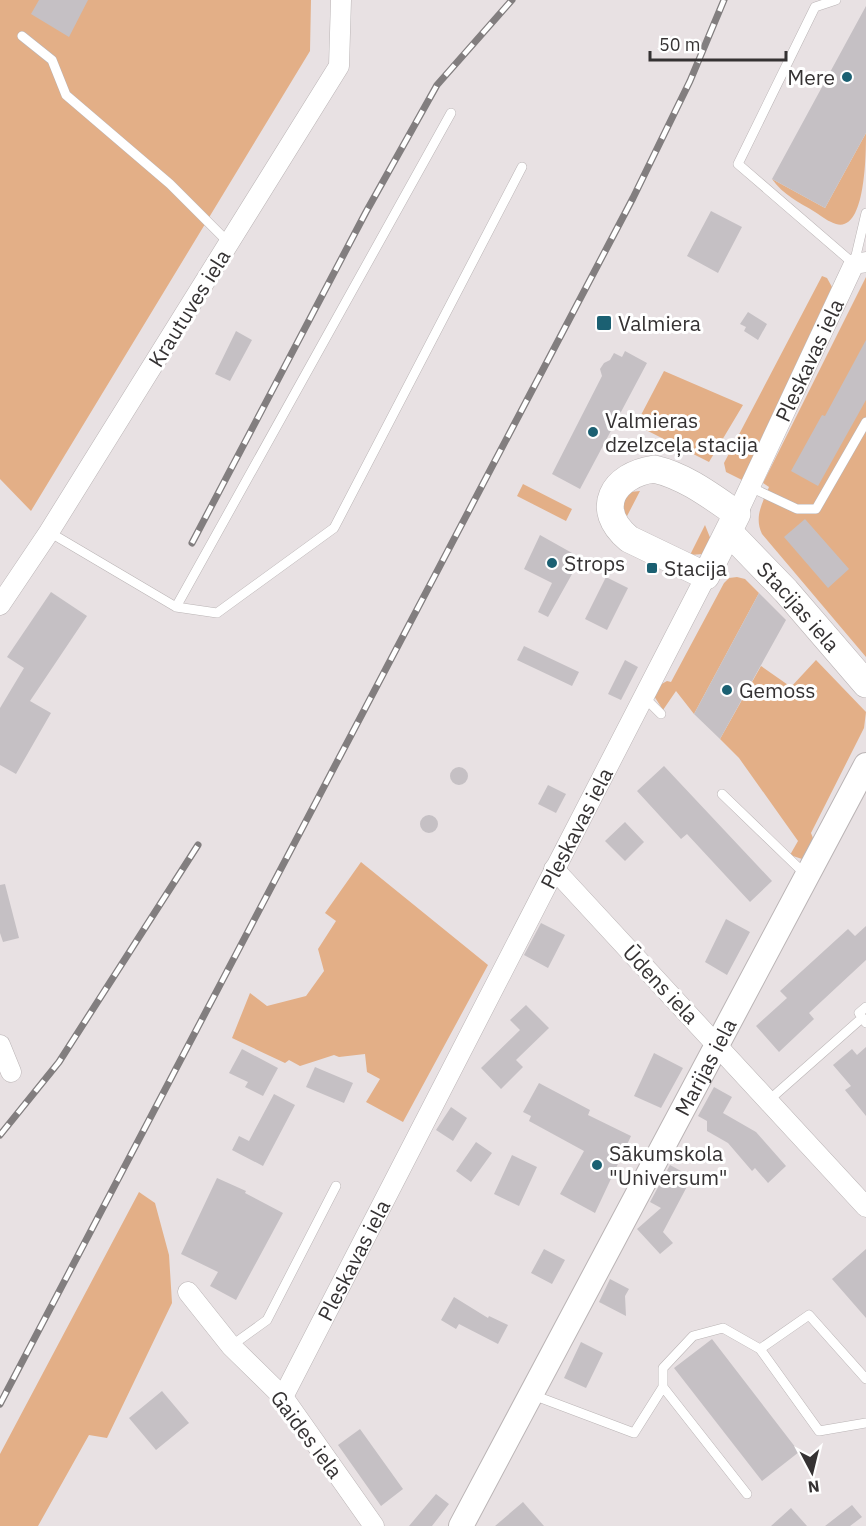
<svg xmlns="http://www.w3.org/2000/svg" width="866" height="1526" viewBox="0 0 866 1526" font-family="'IBM Plex Sans',sans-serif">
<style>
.green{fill:#e3af87}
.building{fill:#c5c0c4}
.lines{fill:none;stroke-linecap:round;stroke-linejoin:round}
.service-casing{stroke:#bab4b5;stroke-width:10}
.minor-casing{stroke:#bab4b5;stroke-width:21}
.tertiary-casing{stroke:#bab4b5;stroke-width:26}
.secondary-casing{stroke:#bab4b5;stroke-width:28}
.service{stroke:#fff;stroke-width:9}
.minor{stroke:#fff;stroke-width:20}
.tertiary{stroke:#fff;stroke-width:24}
.secondary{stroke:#fff;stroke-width:27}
.rail-casing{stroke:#827e7f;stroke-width:7}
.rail{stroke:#fff;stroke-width:4.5;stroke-dasharray:14;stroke-linecap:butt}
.poi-dot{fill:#1b6072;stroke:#fff;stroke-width:2}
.labels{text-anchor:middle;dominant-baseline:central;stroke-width:6;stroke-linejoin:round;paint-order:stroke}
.poi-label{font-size:21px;fill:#353233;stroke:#fff;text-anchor:start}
.street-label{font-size:21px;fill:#353233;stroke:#fff}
</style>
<rect width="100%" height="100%" fill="#e8e1e3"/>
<path class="green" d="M0,0H311L310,51L31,511L0,479Z
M866,133C866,152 866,233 836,224C829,222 821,216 815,212C799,202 783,195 772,179L825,208Z
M822,276L827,278L832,287L742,480L726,472L724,463Z
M866,277V657L762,534C754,517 762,504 769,487L763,483Z
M664,371L743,405L709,462L646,430L640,423L641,415Z
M523,484L572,509L566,521L517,496Z
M640,491L625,520L621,504L630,492Z
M705,525L711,540L703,554L690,555Z
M737,577L745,579L759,593L694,714L676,691L663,710L654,696L658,686L667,681L671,682L724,583L729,578Z
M816,660L866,712L864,728L811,833L816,846L805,860L790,855L798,841L739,758L720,739L761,666L791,687Z
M361,862L488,965L403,1122L366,1102L380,1079L367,1072L365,1054L339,1057L334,1055L300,1066L289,1060L285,1063L232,1038L250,993L267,1006L306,996L324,971L318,949L336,921L325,913Z
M139,1192L155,1203L169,1255L172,1303L107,1438L89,1435L38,1526H0V1454Z"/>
<path class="building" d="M39,0H88L69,37L31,14Z
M866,6V133L825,208L772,179Z
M711,211L742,227L718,273L687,256Z
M748,312L767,324L758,340L744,331L746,327L740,324Z
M236,331L252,340L230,381L215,374Z
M866,340V400L818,486L791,471L822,415L825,416Z
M625,351L647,363L580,489L552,474L602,376L600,369L604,363L610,360L614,353L622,357Z
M805,519L849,569L828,588L784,537Z
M540,535L581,558L548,617L538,612L552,583L524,569Z
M606,577L628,588L607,630L585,619Z
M51,592L87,616L30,701L51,713L16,774L0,765V708L24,668L7,657Z
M759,593L786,620L720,739L694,714Z
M524,646L579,672L572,686L517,660Z
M625,660L638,667L621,700L608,694Z
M664,766L772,881L750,902L687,834L681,839L637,791Z
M450 776a9 9 0 1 1 18 0a9 9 0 1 1-18 0Z
M548,785L566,794L556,813L538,804Z
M420 824a9 9 0 1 1 18 0a9 9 0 1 1-18 0Z
M625,822L644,842L625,861L605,841Z
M5,884L19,938L3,942L0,933V885Z
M726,919L750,932L727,975L705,962Z
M541,923L565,935L548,968L524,955Z
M866,926V960L809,1013L814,1019L779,1052L756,1026L787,998L780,991L848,929L855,936Z
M526,1005L549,1028L516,1060L523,1067L501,1089L481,1068L520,1030L510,1020Z
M866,1047V1116L845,1090L851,1086L833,1065L852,1049L857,1055Z
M242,1049L278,1068L263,1096L245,1087L248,1082L229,1073Z
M654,1053L683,1068L661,1108L634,1096Z
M315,1067L353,1083L344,1103L306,1087Z
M539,1083L590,1110L588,1115L631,1136L595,1213L560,1194L584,1151L529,1121L531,1116L523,1112Z
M714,1087L732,1097L723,1113L756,1132L786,1166L768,1183L755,1168L752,1171L728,1143L707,1131V1121L698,1116Z
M274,1094L295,1105L263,1166L232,1150L239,1136L249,1141Z
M451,1107L467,1118L453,1141L436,1130Z
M476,1142L492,1153L471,1182L456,1171Z
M512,1155L537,1167L519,1206L494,1194Z
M670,1165L692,1177L663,1232L673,1243L660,1254L637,1229L661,1208L650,1202Z
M217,1178L246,1191L245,1193L283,1213L236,1300L210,1286L218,1272L181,1254Z
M544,1249L565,1260L552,1284L531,1273Z
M866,1249V1318L832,1279Z
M610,1279L629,1289L625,1296L626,1316L599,1302Z
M454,1297L488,1318L489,1316L508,1325L498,1344L459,1324L456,1329L441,1320Z
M712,1339L799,1452L762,1481L674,1368Z
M581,1342L603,1353L586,1388L564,1378Z
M162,1391L189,1423L156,1450L129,1418Z
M360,1429L403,1489L381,1506L338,1445Z
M436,1494L449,1504L432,1526H409Z
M523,1502L544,1526H495Z
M852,1505L862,1517L850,1526H825Z
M791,1508L807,1526H771Z"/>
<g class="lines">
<defs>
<path id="service" d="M836,0L815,7L738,164L854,264L866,213
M22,36L52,60L66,95L170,184L229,243
M750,487L797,509H816L866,422
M49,532L176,607L217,613L334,528L522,167
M176,607L451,113
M644,697L661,714
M722,794L807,876
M866,1007L859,1013L866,1023
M768,1101L862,1018
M231,1346L267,1320L336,1186
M760,1349L809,1315L866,1379
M533,1395L634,1433L663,1387
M747,1494L663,1387V1368L693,1336L723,1328L760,1349L819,1431L866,1423"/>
<g id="minor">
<path id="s1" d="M737,514L854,264L866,262"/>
<path d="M0,605L49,532L339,66L341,0"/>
<path d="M554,869L866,1207"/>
<path d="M0,1045L11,1072"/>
<path d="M188,1292L231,1346L283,1397L374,1526"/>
<path id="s2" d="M283,1397L706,576"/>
</g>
<g id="tertiary">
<path id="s3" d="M461,1526L866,765"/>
</g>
<g id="secondary">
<path d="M654,469C685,476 711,496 737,514L706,576L629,539C593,509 613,475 654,469Z"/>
<path id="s4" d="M729,532L786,591L866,684"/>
</g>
</defs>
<use href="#service" class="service-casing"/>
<use href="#minor" class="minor-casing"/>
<use href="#tertiary" class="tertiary-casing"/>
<use href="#secondary" class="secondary-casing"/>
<use href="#service" class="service"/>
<use href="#minor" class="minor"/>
<use href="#tertiary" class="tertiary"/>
<use href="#secondary" class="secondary"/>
<defs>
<path id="rail" d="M192,543L366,212L437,85L512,0
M0,1135L59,1062L198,845
M0,1404L633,198L690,81L724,0"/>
</defs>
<use href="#rail" class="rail-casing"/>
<use href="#rail" class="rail"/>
</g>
<g class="poi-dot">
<circle cx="847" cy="77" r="6"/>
<rect x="596" y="315" width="16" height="16" rx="3"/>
<circle cx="593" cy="432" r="6"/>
<circle cx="552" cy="563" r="6"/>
<rect x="646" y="562" width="12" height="12" rx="3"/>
<circle cx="727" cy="690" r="6"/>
<circle cx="597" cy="1165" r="6"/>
</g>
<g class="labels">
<g class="poi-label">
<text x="835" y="77" text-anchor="end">Mere</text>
<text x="618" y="323">Valmiera</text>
<text x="605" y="420">Valmieras<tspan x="605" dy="24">dzelzceļa stacija</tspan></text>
<text x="564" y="563">Strops</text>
<text x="664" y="568">Stacija</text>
<text x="739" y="690">Gemoss</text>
<text x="609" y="1153">Sākumskola<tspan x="609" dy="24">"Universum"</tspan></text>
</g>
<g class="street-label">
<text transform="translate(189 308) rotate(-58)">Krautuves iela</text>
<text stroke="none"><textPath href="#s1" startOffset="170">Pleskavas iela</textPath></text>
<text stroke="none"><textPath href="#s4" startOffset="102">Stacijas iela</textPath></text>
<text stroke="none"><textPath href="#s2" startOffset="640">Pleskavas iela</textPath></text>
<text transform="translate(661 984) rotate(47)">Ūdens iela</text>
<text stroke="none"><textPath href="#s3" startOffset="520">Marijas iela</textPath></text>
<text stroke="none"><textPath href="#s2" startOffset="154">Pleskavas iela</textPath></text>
<text transform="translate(307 1434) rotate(53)">Gaides iela</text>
</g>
</g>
<g transform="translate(812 1472) rotate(173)" stroke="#ffffff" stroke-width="4.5" paint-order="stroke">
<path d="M0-4.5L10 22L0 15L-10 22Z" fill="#353233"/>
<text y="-9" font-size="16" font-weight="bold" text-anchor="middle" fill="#353233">N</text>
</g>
<path d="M650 51v9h136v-9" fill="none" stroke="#353233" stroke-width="3"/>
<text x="659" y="51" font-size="18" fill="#353233" stroke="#ffffff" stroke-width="4.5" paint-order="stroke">50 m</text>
</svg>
